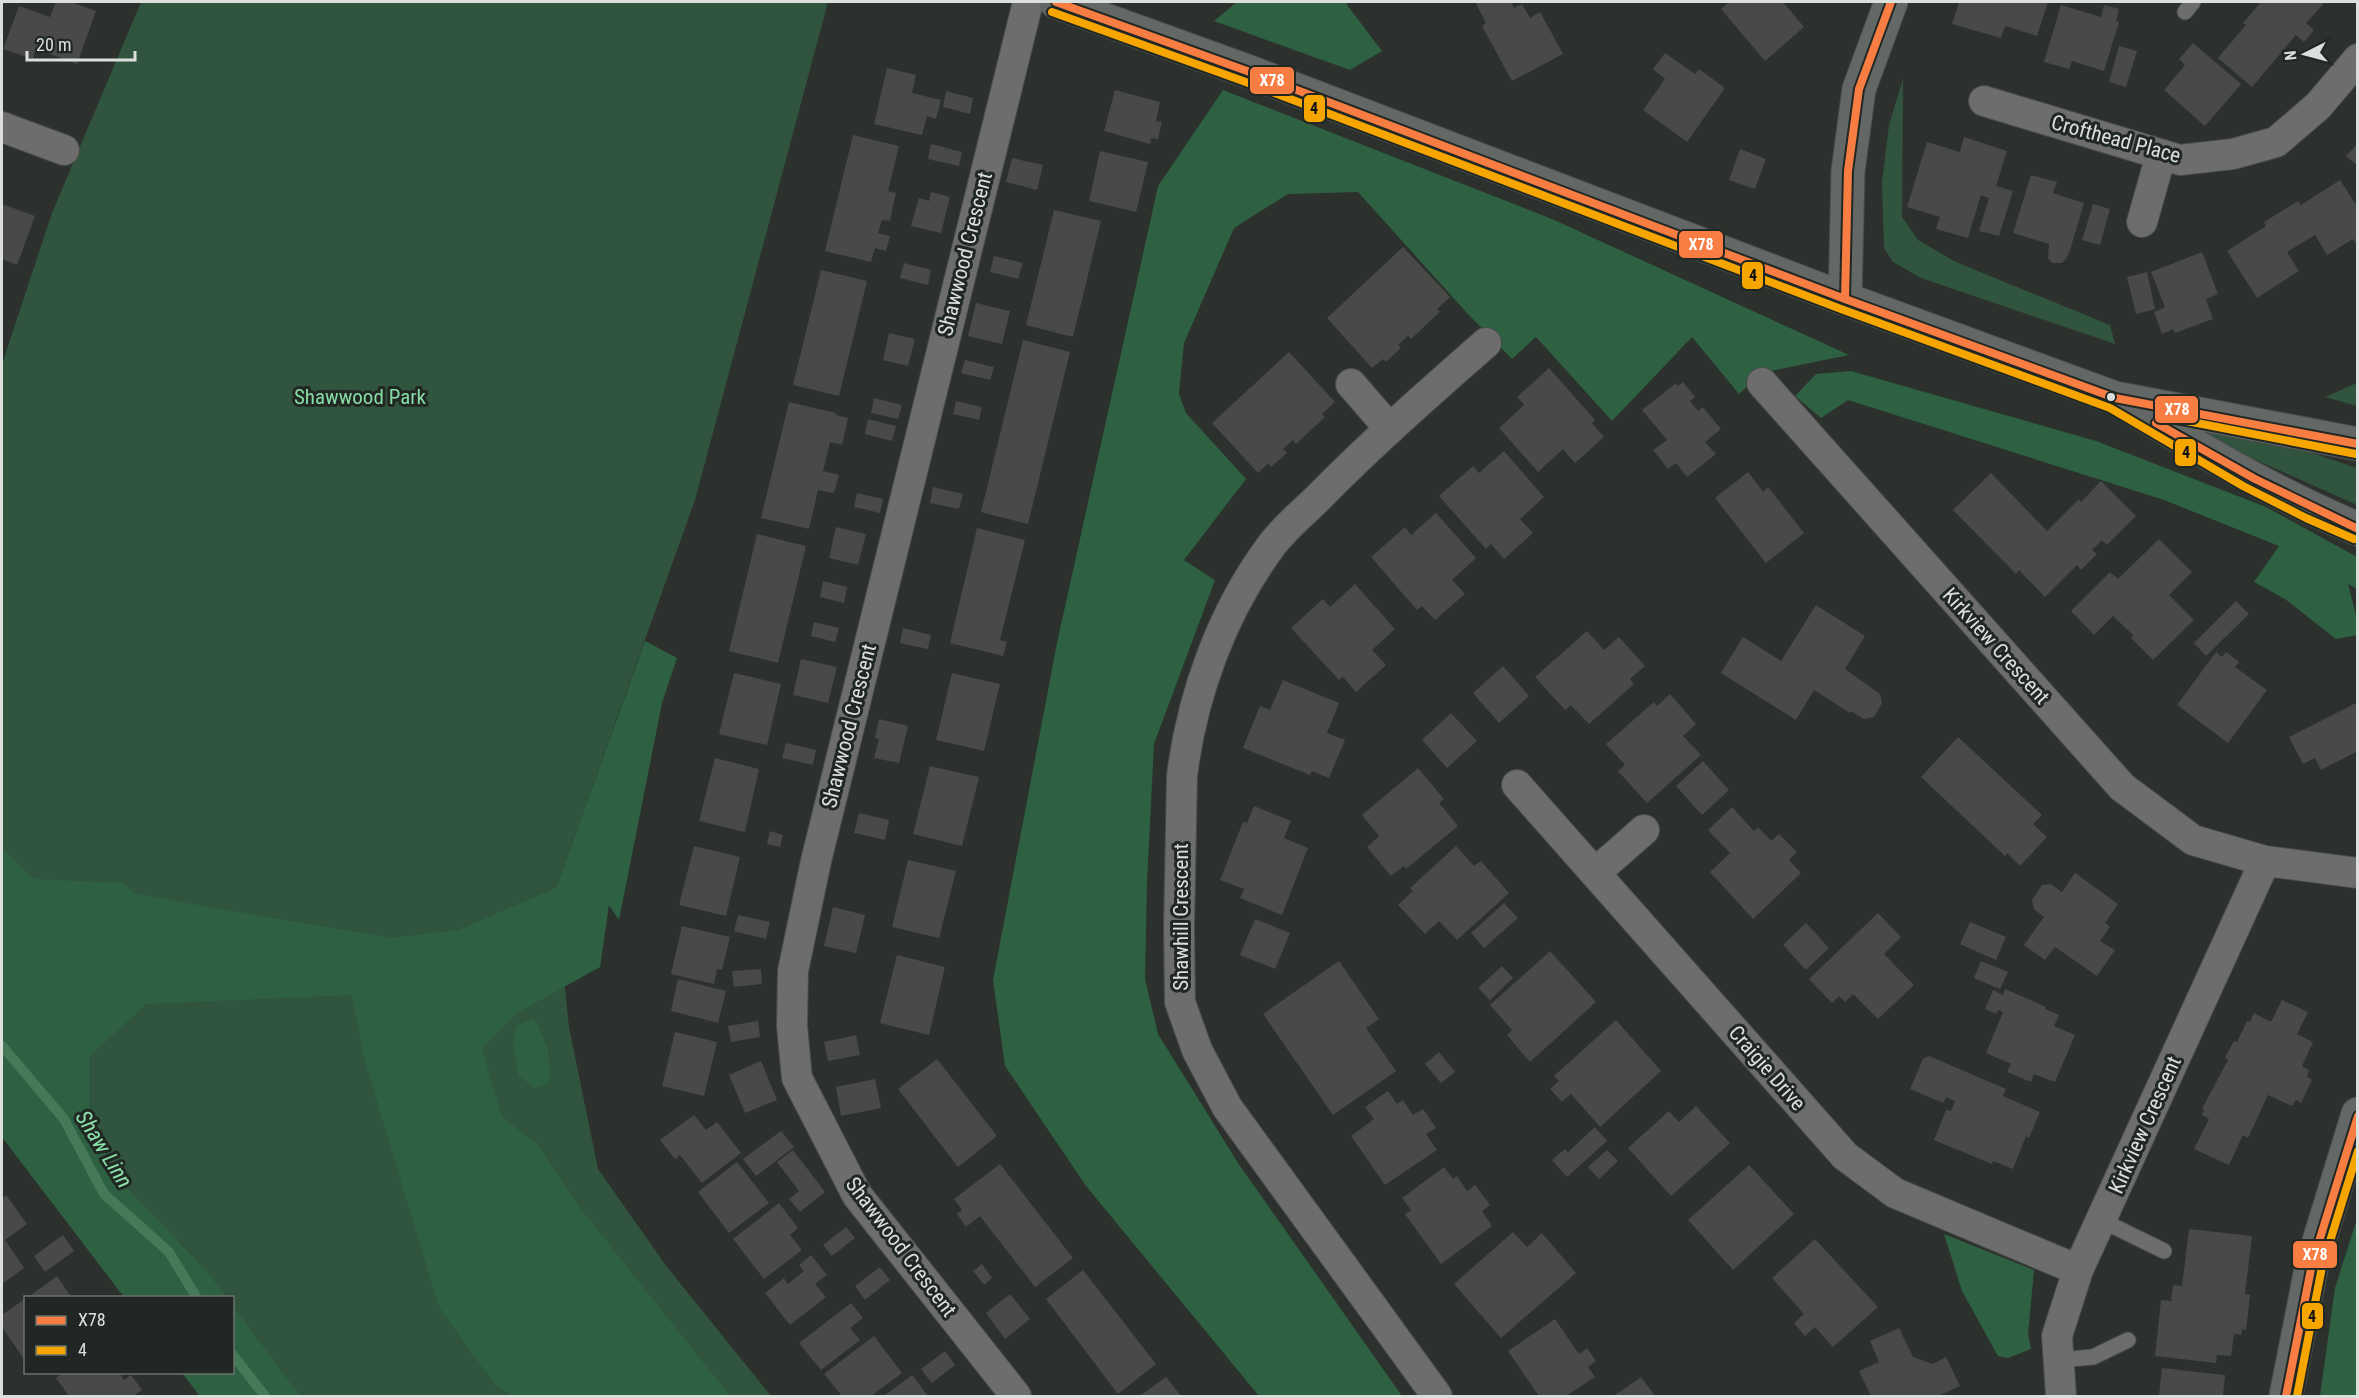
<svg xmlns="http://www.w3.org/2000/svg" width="2359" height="1398" viewBox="0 0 2359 1398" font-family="'Roboto Condensed',sans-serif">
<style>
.green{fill:#31543e}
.forest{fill:#2d6142}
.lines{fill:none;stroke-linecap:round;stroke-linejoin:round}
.stream{stroke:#457a58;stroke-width:10}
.building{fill:#494948}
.lane-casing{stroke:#494c4a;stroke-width:17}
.street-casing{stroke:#494c4a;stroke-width:32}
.secondary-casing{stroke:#494c4a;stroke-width:35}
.lane{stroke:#6c6d6c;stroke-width:15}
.street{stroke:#6c6d6c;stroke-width:30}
.secondary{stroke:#636765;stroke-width:33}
.bus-1-casing{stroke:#212824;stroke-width:12}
.bus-2-casing{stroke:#212824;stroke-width:12}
.bus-1{stroke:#f77d43;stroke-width:8}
.bus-2{stroke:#f7a600;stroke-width:8}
.bus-dot{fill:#dbe0dd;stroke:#212824;stroke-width:2}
.labels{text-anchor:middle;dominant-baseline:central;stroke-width:6;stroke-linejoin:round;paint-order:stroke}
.street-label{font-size:21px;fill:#dbe0dd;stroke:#212824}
.park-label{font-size:21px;fill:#86dca5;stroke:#212824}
.water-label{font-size:22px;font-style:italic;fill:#8ce2aa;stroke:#212824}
.line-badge{stroke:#212824;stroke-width:2}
.badge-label{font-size:16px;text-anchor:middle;font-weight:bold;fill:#fff}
.pale-badge-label{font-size:16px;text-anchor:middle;font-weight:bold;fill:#111}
</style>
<rect width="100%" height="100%" fill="#2c312e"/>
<path class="green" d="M141,2H828L695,500L555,891L569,1027L598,1169L667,1267L771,1396H200L182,1373L232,1372V1298L124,1297L2,1137V364L52,213Z
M1903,79L1902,217L1918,240L1956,262L2110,325L2115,344L1921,278L1893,262L1884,248L1882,183L1889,125Z
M2357,383V406L2325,397Z
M2182,427L2264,437L2357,468V505Z"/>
<path class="forest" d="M1237,2H1347V5L1382,51L1350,70L1214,21Z
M1223,90L1552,219L1849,355L1761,373L1739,394L1692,337L1612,421L1536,337L1512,359L1467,313L1358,192L1288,194L1234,228L1184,343L1179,394L1186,413L1246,479L1184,560L1215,580L1154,744L1147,882L1145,979L1158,1034L1238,1163L1402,1396H1259L1086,1186L1005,1066L993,980L1057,643L1158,186Z
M1851,371L2096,441L2266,507L2357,557V589L2348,584L2357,619V635L2336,639L2285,599L2254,582L2279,546L2164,500L1848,400L1821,418L1795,396L1816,374Z
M645,641L677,658L662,703L619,920L609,905L600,967L519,1012L482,1049L502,1117L537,1144L580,1208L730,1396H513L495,1385L439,1307L364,1058L352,995L146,1004L89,1057V1121L118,1178L209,1274L226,1297H124L2,1137V847L33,879L123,883L135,894L390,938L458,930L556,888Z
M534,1018L548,1049L550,1082L535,1088L519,1076L513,1048L516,1026Z
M2357,1219V1396H2320L2335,1288Z
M1944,1234L2034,1270L2028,1334L2031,1349L2008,1358L1998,1356L1962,1291Z
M233,1306L300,1396H200L182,1373L232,1372Z"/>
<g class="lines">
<path class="stream" d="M2,1046L64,1119L104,1194L169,1252L197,1298
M232,1354L265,1396"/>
</g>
<path class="building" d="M56,2H71L96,11L77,64L36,49L33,59L3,49L19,6L50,17Z
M1475,2H1511L1514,8L1522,4L1530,18L1540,12L1563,54L1512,81L1482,26L1486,23Z
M1729,2H1783L1804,27L1765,61L1721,9Z
M1959,2H2048L2037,36L2005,26L2001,38L1952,24Z
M2261,2H2325L2306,23L2314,30L2304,42L2296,35L2252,87L2218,58L2246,25L2243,23Z
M2061,5L2101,17L2104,5L2119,9L2116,21L2119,22L2104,71L2072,61L2069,69L2044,62Z
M2193,43L2241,84L2205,126L2164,90L2185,65L2179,59Z
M2119,46L2137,51L2126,87L2109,82Z
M1665,53L1695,74L1699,69L1725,88L1687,142L1643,110L1665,79L1653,69Z
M887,68L916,75L912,93L941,100L936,119L927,116L922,135L874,124Z
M1115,90L1160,102L1156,121L1162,122L1158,139L1151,138L1150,144L1104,131Z
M946,91L973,98L970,114L943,107Z
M853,135L899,146L888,191L896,193L893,206L890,221L882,220L878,233L890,236L886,251L875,248L871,262L825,251Z
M1964,137L2007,151L1996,186L2013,191L1999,236L1979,231L1989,198L1981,195L1968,238L1936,229L1940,217L1907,207L1927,142L1960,152Z
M2358,143V166L2346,156Z
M931,144L962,152L959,166L928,159Z
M1740,149L1766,159L1755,189L1729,180Z
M1100,151L1148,162L1136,212L1089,201Z
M1012,158L1043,165L1037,190L1006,182Z
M2031,175L2057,182L2053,193L2084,203L2070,250L2066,259L2062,263H2052L2048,258L2049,244L2013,233Z
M2340,180L2358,208V247L2353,239L2327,255L2315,235L2287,252L2299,271L2257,298L2227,251L2266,226L2264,222L2298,201L2301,205Z
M931,192L950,197L941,233L911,226L919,198L929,201Z
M2,204L35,216L17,265L2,259Z
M2093,204L2110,209L2100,245L2082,240Z
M1054,210L1101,221L1073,337L1026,325Z
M1403,247L1450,297L1437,309L1440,312L1427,324L1411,339L1408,336L1398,345L1401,348L1386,362L1383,359L1372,368L1327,318Z
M2202,252L2218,294L2206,299L2213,319L2175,333L2173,329L2162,334L2154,312L2165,307L2151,272Z
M994,256L1023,263L1018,279L990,272Z
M904,263L931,270L928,285L900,278Z
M821,270L867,281L839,396L793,385Z
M2147,272L2155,309L2136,314L2127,277Z
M976,303L1010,311L1002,344L968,336Z
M889,333L915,339L908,366L883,360Z
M1023,340L1070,352L1028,524L981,512Z
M1289,352L1335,402L1322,414L1325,417L1312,429L1296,444L1293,440L1283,449L1287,453L1271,467L1269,463L1258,473L1212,423Z
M965,360L994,367L990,380L961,373Z
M1549,368L1595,420L1592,423L1604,437L1575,463L1563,449L1538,472L1499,428L1524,405L1517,397Z
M1683,382L1695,397L1690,401L1698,411L1703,407L1721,429L1705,442L1716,454L1687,477L1676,463L1668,469L1653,450L1667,440L1642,410L1676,383L1678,386Z
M874,398L902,405L898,419L871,413Z
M956,401L982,407L979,420L953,414Z
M789,402L836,413V415L848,418L842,445L830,442L823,471L839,475L834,493L818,490L809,529L761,518Z
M868,419L896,426L892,441L865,434Z
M1504,451L1544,497L1520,519L1533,533L1504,559L1491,544L1486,549L1439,496L1473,466L1479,473Z
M1748,472L1763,492L1768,487L1804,533L1766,563L1715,498Z
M1991,473L2047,531L2079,499L2081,502L2101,481L2136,516L2107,545L2102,540L2092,550L2097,554L2081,570L2077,565L2045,597L2019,570L2016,574L1953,510Z
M933,487L963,494L959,509L930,503Z
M857,493L883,499L880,513L854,507Z
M1436,513L1476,558L1452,580L1465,594L1435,620L1422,606L1417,610L1371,557L1405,527L1411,535Z
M836,527L866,534L858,565L829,558Z
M977,528L1025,540L1000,640L1007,642L1003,656L950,643Z
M757,534L806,546L778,663L729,651Z
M2159,539L2192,572L2169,595L2194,620L2153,660L2131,638L2133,635L2113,616L2094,635L2071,611L2110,572L2118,579Z
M823,581L847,587L844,603L820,597Z
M1355,584L1395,629L1372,650L1386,665L1356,692L1343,677L1339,680L1291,628L1323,599L1330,607Z
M2236,601L2249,614L2206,656L2194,643Z
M1816,605L1865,636L1845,669L1880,694L1882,703L1874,717L1864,719L1851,711L1850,713L1814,690L1796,720L1721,673L1743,637L1781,661Z
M814,622L839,628L835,642L811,636Z
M903,628L931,635L928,649L900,643Z
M1587,631L1604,650L1619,637L1645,666L1630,679L1634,684L1589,724L1571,705L1565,710L1535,677Z
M2216,652L2222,657L2226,652L2239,662L2235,667L2267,690L2228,743L2177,705Z
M801,659L837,667L828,703L793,695Z
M1503,666L1529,696L1499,723L1473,693Z
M734,673L781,684L767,745L719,734Z
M952,673L1000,684L984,751L936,740Z
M1283,680L1339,703L1327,733L1345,740L1329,778L1312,771L1310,775L1243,748L1260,706L1270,710Z
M1670,694L1696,724L1683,736L1701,755L1647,803L1618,771L1625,765L1606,744L1654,702L1657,706Z
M2358,702V751L2321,770L2315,758L2303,764L2289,737Z
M1451,713L1477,741L1447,768L1422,740Z
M879,719L908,726L899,763L874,758L879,739L875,738Z
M1958,737L2042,815L2033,824L2047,837L2020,866L2007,853L2005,856L1921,777Z
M786,743L816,750L813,765L782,758Z
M715,758L759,769L745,832L699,821Z
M1703,761L1729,790L1702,815L1676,786Z
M930,766L979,777L962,846L913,834Z
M1418,768L1444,799L1439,803L1458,826L1406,869L1404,866L1391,876L1367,847L1379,836L1362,815Z
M1254,806L1291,821L1284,838L1308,848L1282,915L1240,898L1244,889L1220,880L1243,822L1247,823Z
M1732,807L1754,831L1758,827L1771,841L1779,834L1797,852L1789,860L1801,873L1753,919L1710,872L1730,853L1708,830Z
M859,813L889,820L885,840L854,833Z
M770,831L783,835L780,847L767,844Z
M694,846L740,857L726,916L679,905Z
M1456,846L1474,866L1481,861L1509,893L1457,940L1439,921L1425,934L1398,905L1413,891L1410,888Z
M908,860L956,871L939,938L892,927Z
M2075,873L2118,904L2105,923L2110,927L2100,941L2115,950L2097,976L2055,947L2045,960L2024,945L2044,917L2034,909L2032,900L2042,885L2051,884L2062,892Z
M1504,903L1518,918L1484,948L1471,933Z
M833,907L865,915L856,953L824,946Z
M1878,913L1901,937L1884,954L1914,985L1878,1019L1853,994L1845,1002L1839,996L1832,1003L1809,979Z
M738,915L770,922L766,939L734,931Z
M1255,919L1290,933L1275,969L1240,955Z
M1970,922L2006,937L1996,960L1960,944Z
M1806,923L1829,948L1806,970L1783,945Z
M682,926L730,937L722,970L717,969L714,984L671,974Z
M1550,951L1596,1002L1530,1062L1507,1035L1512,1030L1490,1005Z
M897,955L945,967L929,1035L880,1023Z
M1339,961L1379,1019L1366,1028L1396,1071L1333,1115L1263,1014Z
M1981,961L2008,972L2000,989L1974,978Z
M1502,966L1513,978L1490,1000L1478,988Z
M761,969L762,984L734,987L732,971Z
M678,979L726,991L718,1023L671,1011Z
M2005,989L2046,1007L2045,1009L2059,1015L2054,1026L2075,1035L2055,1082L2034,1074L2031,1082L2007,1072L2011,1064L1986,1053L2003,1012L1998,1010L1996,1014L1985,1009L1993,990L2003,995Z
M2282,1000L2308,1012L2297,1034L2313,1042L2302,1066L2309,1070L2307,1077L2312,1080L2301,1103L2296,1100L2292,1106L2268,1095L2248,1138L2243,1135L2229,1165L2194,1149L2209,1119L2202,1115L2204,1110L2202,1109L2228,1060L2225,1058L2234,1041L2237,1042L2247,1021L2250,1022L2254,1013L2271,1022Z
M1616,1020L1661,1071L1600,1127L1571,1094L1562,1102L1550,1089L1559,1081L1554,1076Z
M758,1021L760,1037L731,1042L728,1026Z
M675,1032L717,1042L704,1096L662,1086Z
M856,1035L860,1055L828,1061L824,1042Z
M1439,1052L1455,1072L1441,1083L1425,1064Z
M1929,1056L2006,1089L2003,1096L2040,1112L2029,1138L2026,1136L2013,1169L1993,1161L1992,1164L1934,1140L1946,1110L1951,1111L1955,1101L1946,1097L1943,1103L1910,1089L1923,1059Z
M937,1059L997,1136L958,1167L898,1089Z
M761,1061L777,1100L745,1113L729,1075Z
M875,1079L881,1108L841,1116L836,1087Z
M1388,1091L1397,1104L1403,1100L1413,1115L1423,1109L1436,1128L1426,1134L1437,1150L1385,1185L1351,1136L1374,1119L1365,1107Z
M1696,1106L1730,1143L1671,1196L1628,1148L1669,1111L1679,1122Z
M694,1115L706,1130L717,1122L741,1153L702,1183L680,1155L675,1159L660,1140Z
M1595,1127L1607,1141L1567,1177L1552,1160L1565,1149L1568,1152Z
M781,1131L794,1147L756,1176L743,1159Z
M793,1150L825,1192L800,1212L789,1199L799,1191L777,1162Z
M1607,1150L1618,1161L1599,1179L1588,1167Z
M737,1162L769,1203L729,1233L698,1192Z
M1000,1164L1073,1258L1035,1287L980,1216L966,1227L957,1214L962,1210L954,1199Z
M1749,1165L1794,1214L1733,1270L1688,1220Z
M1444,1167L1453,1179L1457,1176L1467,1191L1475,1185L1490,1205L1482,1211L1492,1226L1441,1264L1405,1214L1411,1210L1402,1198Z
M6,1195L27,1224L5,1240L24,1268L2,1284V1199Z
M779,1203L798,1228L790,1235L802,1250L764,1279L733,1239Z
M846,1227L855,1238L832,1256L823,1245Z
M2189,1229L2252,1236L2245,1294L2250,1295L2246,1330L2242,1329L2241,1335L2234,1334L2231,1356L2217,1355L2216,1363L2155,1356L2161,1300L2171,1301L2173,1285L2182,1286Z
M1513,1232L1527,1247L1542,1233L1576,1273L1501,1338L1454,1284Z
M63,1235L74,1251L45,1272L34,1256Z
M1815,1239L1878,1307L1833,1347L1815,1327L1805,1336L1794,1323L1804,1314L1772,1278Z
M811,1255L827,1275L815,1284L826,1297L790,1325L765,1293L784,1278L788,1284L804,1271L799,1265Z
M982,1264L992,1278L984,1285L973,1271Z
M880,1267L890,1280L865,1300L855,1286Z
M1083,1270L1156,1364L1118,1394L1046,1299Z
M57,1276L72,1298H27Z
M1010,1294L1030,1319L1005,1339L986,1313Z
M26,1298V1362L2,1327V1315Z
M851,1303L863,1318L850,1328L860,1340L821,1370L799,1343Z
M1555,1319L1579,1354L1587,1348L1596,1361L1588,1367L1595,1377L1566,1396H1539L1508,1351Z
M1899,1328L1913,1357L1933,1364L1946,1357L1960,1386L1938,1396H1871L1859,1371L1879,1362L1870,1341Z
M874,1336L902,1373L871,1396H842L824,1374Z
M945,1351L955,1365L932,1383L921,1369Z
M2162,1368L2225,1375L2223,1396H2159Z
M64,1372H119L124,1380L131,1375L142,1390L133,1396H69L56,1378Z
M912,1375L928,1396H884Z
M1166,1377L1181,1396H1140Z
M1641,1377L1655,1396H1612L1621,1391Z"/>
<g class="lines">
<defs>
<path id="lane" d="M2185,12L2193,2
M2101,1220L2164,1251
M2059,1360L2093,1357L2128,1340"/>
<path id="street" d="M1984,101L2180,160L2233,154L2276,142L2318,106L2358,59
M2,127L64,150
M2142,222L2161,155
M1762,383L2122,787L2193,840L2265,861L2358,873
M1351,384L1390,429
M1517,785L1845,1156L1895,1193L2078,1270
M1595,873L1644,830
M1016,1396L857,1195L797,1078L792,1026L793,971L816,861L1028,2
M1437,1396L1227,1107L1197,1050L1180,1002L1179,927L1182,776C1192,695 1222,612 1271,546C1284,528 1303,513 1319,497C1372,443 1429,393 1486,343
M2061,1396L2057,1336L2078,1270L2265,861"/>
<path id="secondary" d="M1056,2L1247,71L1845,299L2115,398L2358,444
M1845,299L1848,171L1859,89L1891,2
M2132,408C2206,453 2277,495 2358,529
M2286,1396L2312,1264L2358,1114"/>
</defs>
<use href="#lane" class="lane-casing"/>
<use href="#street" class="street-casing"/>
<use href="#secondary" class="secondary-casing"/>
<use href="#lane" class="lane"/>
<use href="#street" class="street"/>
<use href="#secondary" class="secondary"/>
<defs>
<path id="bus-1" d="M1056,2L1247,71L1845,299L2115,398L2358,444
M1845,299L1848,171L1859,89L1891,2
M2156,423L2255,479L2358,529
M2286,1396L2312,1264L2358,1116"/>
<path id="bus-2" d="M1052,12L1243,81L1841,309L2110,408L2243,486L2306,518L2354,539
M2161,416L2356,454
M2297,1396L2322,1267L2358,1151"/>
</defs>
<use href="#bus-1" class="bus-1-casing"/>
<use href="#bus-2" class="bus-2-casing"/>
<use href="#bus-1" class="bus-1"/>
<use href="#bus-2" class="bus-2"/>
</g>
<circle class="bus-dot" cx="2111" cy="397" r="5"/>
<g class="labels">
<g class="street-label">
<text transform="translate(2116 139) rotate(15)">Crofthead Place</text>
<text transform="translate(965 254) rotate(-76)">Shawwood Crescent</text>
<text transform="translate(1996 646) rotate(48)">Kirkview Crescent</text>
<text transform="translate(849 726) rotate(-76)">Shawwood Crescent</text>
<text transform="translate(1181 917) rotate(-90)">Shawhill Crescent</text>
<text transform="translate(1767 1068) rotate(49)">Craigie Drive</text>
<text transform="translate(2145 1125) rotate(-66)">Kirkview Crescent</text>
<text transform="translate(901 1247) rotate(53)">Shawwood Crescent</text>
</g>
<g class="park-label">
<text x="360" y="397">Shawwood Park</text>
</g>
<g class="water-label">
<text transform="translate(104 1149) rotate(58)">Shaw Linn</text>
</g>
</g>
<g class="line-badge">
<rect x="1249" y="66" width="46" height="29" rx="6" fill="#f77d43"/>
<rect x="1303" y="94" width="23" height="29" rx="6" fill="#f7a600"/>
<rect x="1678" y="230" width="46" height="29" rx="6" fill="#f77d43"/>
<rect x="1741" y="261" width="23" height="29" rx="6" fill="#f7a600"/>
<rect x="2154" y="395" width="45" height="29" rx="6" fill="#f77d43"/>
<rect x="2174" y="438" width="23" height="29" rx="6" fill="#f7a600"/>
<rect x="2292" y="1240" width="46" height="29" rx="6" fill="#f77d43"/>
<rect x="2301" y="1302" width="23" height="28" rx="6" fill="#f7a600"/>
</g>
<g class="badge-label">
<text x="1272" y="86">X78</text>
<text x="1701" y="250">X78</text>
<text x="2177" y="415">X78</text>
<text x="2315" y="1260">X78</text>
</g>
<g class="pale-badge-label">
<text x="1314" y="114">4</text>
<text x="1753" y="281">4</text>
<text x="2186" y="458">4</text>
<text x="2312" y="1322">4</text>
</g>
<rect width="2359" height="1398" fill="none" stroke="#dbe0dd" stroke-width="6"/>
<rect x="24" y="1296" width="210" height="78" fill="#212824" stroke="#6b726e" stroke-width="1.5"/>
<rect x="36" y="1316" width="30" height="9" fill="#f77d43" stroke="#6b726e" stroke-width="1.5"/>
<text x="78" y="1326" font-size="18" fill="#dbe0dd">X78</text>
<rect x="36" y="1346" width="30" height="9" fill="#f7a600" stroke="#6b726e" stroke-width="1.5"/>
<text x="78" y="1356" font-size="18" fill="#dbe0dd">4</text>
<g transform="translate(2305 54) rotate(264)" stroke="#212824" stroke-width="4.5" paint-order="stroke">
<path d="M0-4.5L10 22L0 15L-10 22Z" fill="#dbe0dd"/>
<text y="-9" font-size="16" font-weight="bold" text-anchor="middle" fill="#dbe0dd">N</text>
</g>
<path d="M27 51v9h108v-9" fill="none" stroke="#dbe0dd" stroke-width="3"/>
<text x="36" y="51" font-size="18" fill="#dbe0dd" stroke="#212824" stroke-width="4.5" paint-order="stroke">20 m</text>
</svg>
